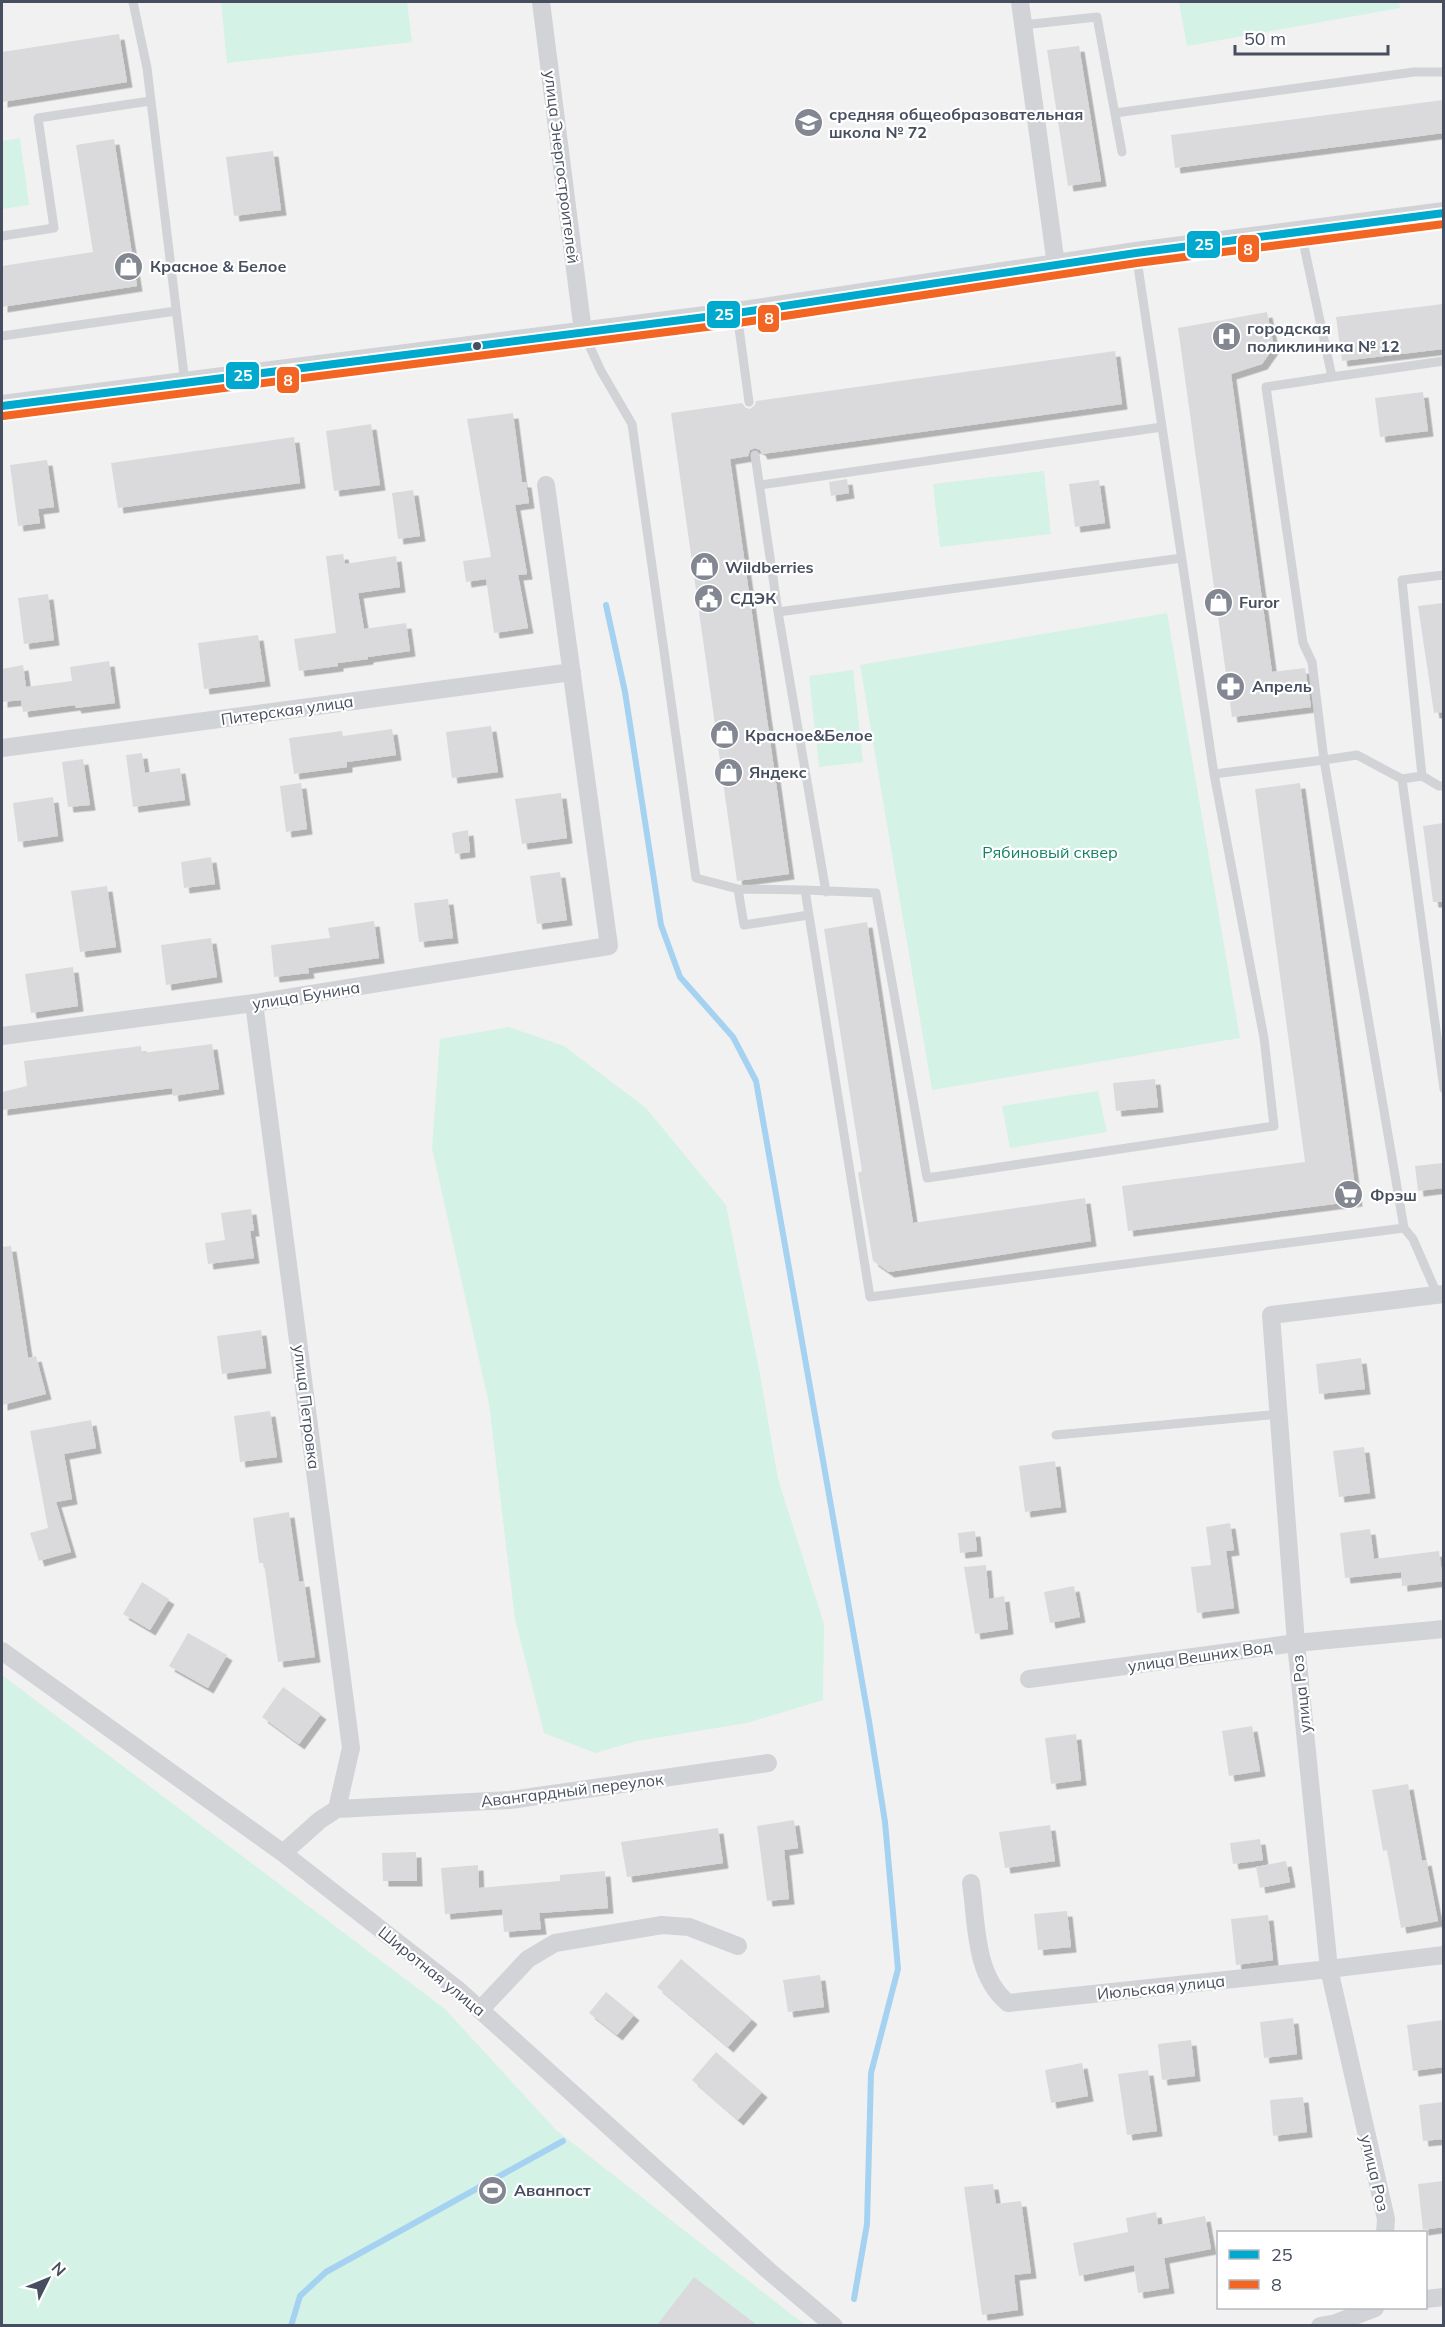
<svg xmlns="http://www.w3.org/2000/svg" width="1445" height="2327" viewBox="0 0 1445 2327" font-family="Mulish,sans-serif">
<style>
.green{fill:#d4f2e6}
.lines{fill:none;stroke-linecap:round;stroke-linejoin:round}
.stream{stroke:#a6d2f2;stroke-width:6}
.building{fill:#dadadd;filter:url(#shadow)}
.service{stroke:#d2d3d7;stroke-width:9}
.minor{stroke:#d2d3d7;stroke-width:18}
.tertiary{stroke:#d2d3d7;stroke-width:22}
.bus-1-casing{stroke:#fff;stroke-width:12}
.bus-2-casing{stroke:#fff;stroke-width:12}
.bus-1{stroke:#00a9ce;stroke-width:8}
.bus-2{stroke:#f26522;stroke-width:8}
.bus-dot{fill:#464e5f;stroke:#fff;stroke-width:2}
.labels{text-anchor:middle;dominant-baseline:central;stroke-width:4.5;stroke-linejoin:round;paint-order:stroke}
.poi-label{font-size:16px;font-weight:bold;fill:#464e5f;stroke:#fff;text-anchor:start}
.street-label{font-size:16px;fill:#464e5f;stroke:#fff}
.park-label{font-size:16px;fill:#108261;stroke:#fff}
.line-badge{stroke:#fff;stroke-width:2}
.badge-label{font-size:16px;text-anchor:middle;font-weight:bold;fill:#fff}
</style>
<defs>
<filter id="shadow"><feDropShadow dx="5.5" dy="5.5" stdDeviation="0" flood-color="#0004"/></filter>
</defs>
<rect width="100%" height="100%" fill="#f2f1f1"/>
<path class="green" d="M221,2H407L412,42L227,63Z
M1179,2H1399L1400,8L1187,46Z
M20,138L29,205L2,209V141Z
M1044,471L1051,534L940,547L933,484Z
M1167,613L1240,1038L932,1090L860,665Z
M853,670L863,762L819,767L809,676Z
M509,1027L564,1046L646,1108L726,1205L760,1374L778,1479L824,1624L823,1700L747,1723L637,1741L595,1753L544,1733L515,1619L489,1404L432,1148L440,1039Z
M1098,1091L1107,1132L1010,1148L1002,1106Z
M2,1675L445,2009L556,2130L805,2325H2Z"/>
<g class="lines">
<path class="stream" d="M606,605L625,692L661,925L680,977L733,1037L756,1081L869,1721L885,1822L898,1969L871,2073L867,2224L854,2299
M291,2326L300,2296L326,2272L563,2141"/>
</g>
<path class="building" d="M119,34L127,82L2,102V52Z
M1079,46L1101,181L1068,186L1047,50Z
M1443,100V133L1175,168L1171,135Z
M114,139L137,286L2,307V266L93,252L76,145Z
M273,151L281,210L234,216L226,157Z
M1443,304V349L1342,361L1336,317Z
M1267,312L1274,347L1262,364L1231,374L1272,672L1305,668L1311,707L1232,717L1178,328Z
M1115,351L1122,404L762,454L760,450L755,448L750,450L748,456L730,459L789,874L737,881L671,413L742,403L746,408L750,409L755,405L756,401Z
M1423,392L1428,431L1380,437L1375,398Z
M513,413L522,482H526L529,503L515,505L527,574L518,575L528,628L494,633L486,579L466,582L463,561L491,557L467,419Z
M371,424L380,485L334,491L326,431Z
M294,437L300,483L118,508L111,463Z
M47,460L54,507L38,509L40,523L18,526L10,465Z
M847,479L849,493L831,496L829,482Z
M1099,480L1105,523L1075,527L1069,484Z
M413,490L420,536L398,539L392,493Z
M343,554L345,564L396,556L400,587L358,593L364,629L406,623L410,651L368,657V659L338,663V666L299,671L294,639L336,633L326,556Z
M48,594L54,640L24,644L18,598Z
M1443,603V712L1434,713L1418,606Z
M258,635L265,681L204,689L198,643Z
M109,661L115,703L76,708L75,705L23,712L21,700L2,702V669L23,665L26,687L72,681L70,667Z
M491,726L498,772L452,778L446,732Z
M392,729L396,755L347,762V767L294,774L289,738L342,731L343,736Z
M142,753L145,773L180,768L185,800L133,807L126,755Z
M83,759L90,805L68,807L62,762Z
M301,783L307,829L286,832L280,786Z
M1300,783L1357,1201L1128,1231L1122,1186L1305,1162L1255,789Z
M561,793L567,838L522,844L515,799Z
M53,797L58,836L18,842L13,803Z
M1443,823V902H1433L1423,826Z
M468,830L470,852L455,854L452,833Z
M211,857L215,884L184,888L181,862Z
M560,872L567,920L537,924L530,876Z
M107,886L116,947L80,952L71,891Z
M448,899L453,938L419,942L414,903Z
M374,921L379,958L308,968L309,973L274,977L271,945L330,938L328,928Z
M867,922L913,1223L1085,1198L1091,1241L889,1272L873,1261L858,1173L862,1171L824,929Z
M211,938L217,977L166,985L161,945Z
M73,967L78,1006L31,1013L25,974Z
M212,1044L219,1089L173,1096L172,1088L2,1110V1092L27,1086L24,1061L141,1046L142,1053Z
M1155,1079L1158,1107L1116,1111L1113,1083Z
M1443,1163V1188L1418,1191L1415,1166Z
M251,1209L254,1231H250L254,1258L208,1264L205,1243L225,1240L221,1213Z
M11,1246L28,1358L36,1356L46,1394L2,1405V1247Z
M261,1330L266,1368L222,1374L217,1336Z
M1361,1358L1365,1389L1319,1394L1316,1364Z
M270,1411L277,1457L240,1462L234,1416Z
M91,1420L96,1448L64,1454L72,1499L56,1502L71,1552L39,1561L30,1533L48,1528L30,1431Z
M1364,1447L1370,1493L1339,1497L1333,1451Z
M1055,1461L1061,1507L1025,1512L1019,1466Z
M289,1512L299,1582L304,1581L315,1657L278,1662L264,1563H259L253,1518Z
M1230,1523L1234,1550L1226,1551L1234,1608L1197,1613L1191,1567L1211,1565L1206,1527Z
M1370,1529L1374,1559L1439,1551L1443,1581L1402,1586L1401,1572L1345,1578L1340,1533Z
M975,1531L977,1551L960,1553L958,1533Z
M986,1565L989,1599L1004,1596L1008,1629L975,1634L964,1567Z
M142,1582L169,1599L150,1630L123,1614Z
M1074,1586L1080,1617L1050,1623L1044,1592Z
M188,1633L227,1655L208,1688L169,1666Z
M283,1687L321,1714L299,1744L262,1717Z
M1252,1726L1260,1771L1229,1776L1222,1731Z
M1076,1734L1081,1780L1051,1784L1045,1738Z
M1408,1784L1422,1861L1426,1860L1438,1921L1401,1928L1387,1850L1383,1851L1372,1790Z
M794,1820L798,1848L784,1850L789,1899L767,1901L757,1826Z
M1050,1825L1055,1861L1005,1868L999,1832Z
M718,1828L723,1863L627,1877L621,1842Z
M1260,1839L1263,1860L1233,1864L1230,1843Z
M416,1852L417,1881H383L382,1853Z
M1286,1861L1290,1882L1260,1888L1256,1867Z
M478,1865L479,1888L560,1881V1875L605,1871L608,1908L539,1913L541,1929L504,1932L502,1909L445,1914L441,1868Z
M1067,1911L1071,1947L1038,1950L1034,1914Z
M1268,1915L1273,1960L1236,1965L1231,1919Z
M681,1959L752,2019L728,2047L657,1987Z
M820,1975L824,2007L788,2012L783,1980Z
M606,1992L634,2015L617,2035L589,2013Z
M1293,2018L1297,2054L1264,2058L1260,2022Z
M1443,2020V2067L1413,2071L1407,2025Z
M1191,2040L1195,2076L1162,2080L1158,2044Z
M716,2052L762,2092L738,2120L692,2080Z
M1082,2063L1088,2096L1051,2103L1045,2070Z
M1148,2070L1157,2131L1127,2135L1118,2074Z
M1303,2097L1307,2132L1273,2136L1270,2100Z
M1443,2102V2139L1423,2141L1419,2105Z
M1443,2181V2227L1423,2230L1418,2184Z
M993,2184L996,2204L1021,2201L1031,2273L1014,2275L1018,2310L982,2315L964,2187Z
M1156,2212L1158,2225L1205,2216L1211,2249L1164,2258L1169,2288L1138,2293L1134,2265L1079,2276L1073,2243L1128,2232L1126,2218Z
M694,2277L757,2325H657Z"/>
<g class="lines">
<path class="service" d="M133,2L147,68L185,383
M1023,25L1097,17L1122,152
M1115,113L1414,72H1444
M1301,232L1332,377L1266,387L1303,643L1312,662L1324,760L1357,755L1402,779L1422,776L1439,786H1444
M2,236L54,228L38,118L150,101
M1136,253L1214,774L1264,1038L1274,1126L927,1178L876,893L805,890L870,1297L1404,1228L1324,760L1214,774
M737,313L749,402
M583,332L601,371L632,424L696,878L738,889L744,925L809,915
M2,336L176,311
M1332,377L1444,361
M755,455L778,612L826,892
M760,485L1162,427
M778,612L1182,558
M1422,776L1402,580L1444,575
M1402,779L1444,1089
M738,889L805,890
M1404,1228L1413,1239L1437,1294
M1056,1435L1280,1414"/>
<path class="minor" d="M541,2L583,332
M1020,2L1056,265
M2,748L572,672
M254,1003L351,1748L337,1809
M2,1036L254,1003L609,946L546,485
M2,1651L283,1853L457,1989L769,2271L834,2326
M1029,1679L1296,1643L1444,1629
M283,1853L320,1820L337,1809L510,1800L768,1763
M971,1883C977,1924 974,1975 1008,2003L1329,1969L1444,1955
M480,2010L528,1959L555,1943L662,1925L689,1927L738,1946
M1385,2232L1386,2219L1329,1969L1296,1643L1271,1315L1444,1294
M1426,2299L1444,2297
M1320,2326L1336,2323L1375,2308"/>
<path class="tertiary" d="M2,406L737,313L1136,253L1444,213"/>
<defs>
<path id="bus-1" d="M2,406L737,313L1136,253L1444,213"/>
<path id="bus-2" d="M3,416L738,323L1137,263L1444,224"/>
</defs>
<use href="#bus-1" class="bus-1-casing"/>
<use href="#bus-2" class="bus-2-casing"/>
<use href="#bus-1" class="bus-1"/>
<use href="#bus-2" class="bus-2"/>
</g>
<defs>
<symbol id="school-disc" viewBox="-11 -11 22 22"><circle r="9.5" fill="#828792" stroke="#fff"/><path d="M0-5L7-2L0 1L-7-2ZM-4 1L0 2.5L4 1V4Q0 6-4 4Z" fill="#fff"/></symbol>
<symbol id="shop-disc" viewBox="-11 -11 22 22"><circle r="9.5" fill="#828792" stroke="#fff"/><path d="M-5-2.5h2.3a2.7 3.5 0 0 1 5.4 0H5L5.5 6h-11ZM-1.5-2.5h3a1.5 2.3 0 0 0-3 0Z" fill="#fff"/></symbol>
<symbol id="hospital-disc" viewBox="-11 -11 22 22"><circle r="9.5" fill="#828792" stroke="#fff"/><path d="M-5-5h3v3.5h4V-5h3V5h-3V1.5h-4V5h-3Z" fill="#fff"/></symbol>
<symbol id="civic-disc" viewBox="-11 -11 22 22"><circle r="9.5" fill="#828792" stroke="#fff"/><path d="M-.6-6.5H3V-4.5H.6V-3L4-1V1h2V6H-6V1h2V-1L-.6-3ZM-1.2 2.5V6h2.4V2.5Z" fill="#fff"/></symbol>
<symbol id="pharmacy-disc" viewBox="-11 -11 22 22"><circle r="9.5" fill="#828792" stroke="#fff"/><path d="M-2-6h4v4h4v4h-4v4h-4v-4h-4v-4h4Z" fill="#fff"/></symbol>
<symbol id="supermarket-disc" viewBox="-11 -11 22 22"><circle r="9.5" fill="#828792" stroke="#fff"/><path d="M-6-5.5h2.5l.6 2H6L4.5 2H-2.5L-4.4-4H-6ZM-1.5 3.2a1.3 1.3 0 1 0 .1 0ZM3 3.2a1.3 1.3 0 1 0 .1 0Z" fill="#fff"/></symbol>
<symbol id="stadium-disc" viewBox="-11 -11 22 22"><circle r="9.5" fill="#828792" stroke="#fff"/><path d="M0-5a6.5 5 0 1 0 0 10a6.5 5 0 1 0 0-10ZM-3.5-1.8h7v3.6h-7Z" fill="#fff"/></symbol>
</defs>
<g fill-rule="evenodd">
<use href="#school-disc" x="792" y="106" width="33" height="33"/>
<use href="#shop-disc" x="112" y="250" width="33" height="33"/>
<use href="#hospital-disc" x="1210" y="320" width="33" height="33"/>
<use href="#shop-disc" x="688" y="550" width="33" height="33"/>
<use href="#civic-disc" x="692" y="582" width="33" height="33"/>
<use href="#shop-disc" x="1202" y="586" width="33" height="33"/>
<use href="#pharmacy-disc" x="1214" y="670" width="33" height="33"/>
<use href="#shop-disc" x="708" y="718" width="33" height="33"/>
<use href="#shop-disc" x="712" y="756" width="33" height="33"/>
<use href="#supermarket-disc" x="1332" y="1178" width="33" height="33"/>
<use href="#stadium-disc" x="476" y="2174" width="33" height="33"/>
</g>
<circle class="bus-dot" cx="477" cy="346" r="5"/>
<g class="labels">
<g class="poi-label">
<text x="829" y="114">средняя общеобразовательная<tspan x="829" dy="18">школа № 72</tspan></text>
<text x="150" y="266">Красное &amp; Белое</text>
<text x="1247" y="328">городская<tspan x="1247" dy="18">поликлиника № 12</tspan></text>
<text x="725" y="567">Wildberries</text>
<text x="730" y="598">СДЭК</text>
<text x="1239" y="602">Furor</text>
<text x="1252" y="686">Апрель</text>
<text x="745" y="735">Красное&amp;Белое</text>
<text x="749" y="772">Яндекс</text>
<text x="1370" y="1195">Фрэш</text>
<text x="514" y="2190">Аванпост</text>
</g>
<g class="street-label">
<text transform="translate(562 167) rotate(83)">улица Энергостроителей</text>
<text transform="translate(287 710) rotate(-8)">Питерская улица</text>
<text transform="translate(306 995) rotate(-9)">улица Бунина</text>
<text transform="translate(307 1407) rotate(83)">улица Петровка</text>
<text transform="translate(1200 1656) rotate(-8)">улица Вешних Вод</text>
<text transform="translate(1301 1694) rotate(-96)">улица Роз</text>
<text transform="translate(572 1790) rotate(-7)">Авангардный переулок</text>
<text transform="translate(432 1971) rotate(39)">Широтная улица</text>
<text transform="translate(1161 1987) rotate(-6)">Июльская улица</text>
<text transform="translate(1375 2173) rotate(77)">улица Роз</text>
</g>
<g class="park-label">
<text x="1050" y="852">Рябиновый сквер</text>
</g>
</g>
<g class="line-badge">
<rect x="1186" y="230" width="35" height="29" rx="6" fill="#00a9ce"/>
<rect x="1237" y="234" width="23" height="29" rx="6" fill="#f26522"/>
<rect x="706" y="300" width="35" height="29" rx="6" fill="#00a9ce"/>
<rect x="757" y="304" width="23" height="29" rx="6" fill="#f26522"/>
<rect x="225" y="361" width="35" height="29" rx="6" fill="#00a9ce"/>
<rect x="276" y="366" width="24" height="28" rx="6" fill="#f26522"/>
</g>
<g class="badge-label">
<text x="1204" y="250">25</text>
<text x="1248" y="255">8</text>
<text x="724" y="320">25</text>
<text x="769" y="324">8</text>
<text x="243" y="381">25</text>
<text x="288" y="386">8</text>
</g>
<rect width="1445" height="2327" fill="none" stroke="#464e5f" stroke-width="6"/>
<rect x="1217" y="2231" width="210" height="78" fill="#ffffff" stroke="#b5b8bf" stroke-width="1.5"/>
<rect x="1229" y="2250" width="30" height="9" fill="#00a9ce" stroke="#b5b8bf" stroke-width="1.5"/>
<text x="1271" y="2261" font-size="18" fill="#464e5f">25</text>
<rect x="1229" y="2280" width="30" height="9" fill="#f26522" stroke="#b5b8bf" stroke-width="1.5"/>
<text x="1271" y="2291" font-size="18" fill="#464e5f">8</text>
<g transform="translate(48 2279) rotate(47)" stroke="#ffffff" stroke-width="4.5" paint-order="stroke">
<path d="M0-4.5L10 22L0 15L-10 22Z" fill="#464e5f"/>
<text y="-9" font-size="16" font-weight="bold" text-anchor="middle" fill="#464e5f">N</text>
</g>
<path d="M1235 45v9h153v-9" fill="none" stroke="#464e5f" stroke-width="3"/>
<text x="1244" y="45" font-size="18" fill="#464e5f" stroke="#ffffff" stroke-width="4.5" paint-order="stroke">50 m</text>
</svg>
